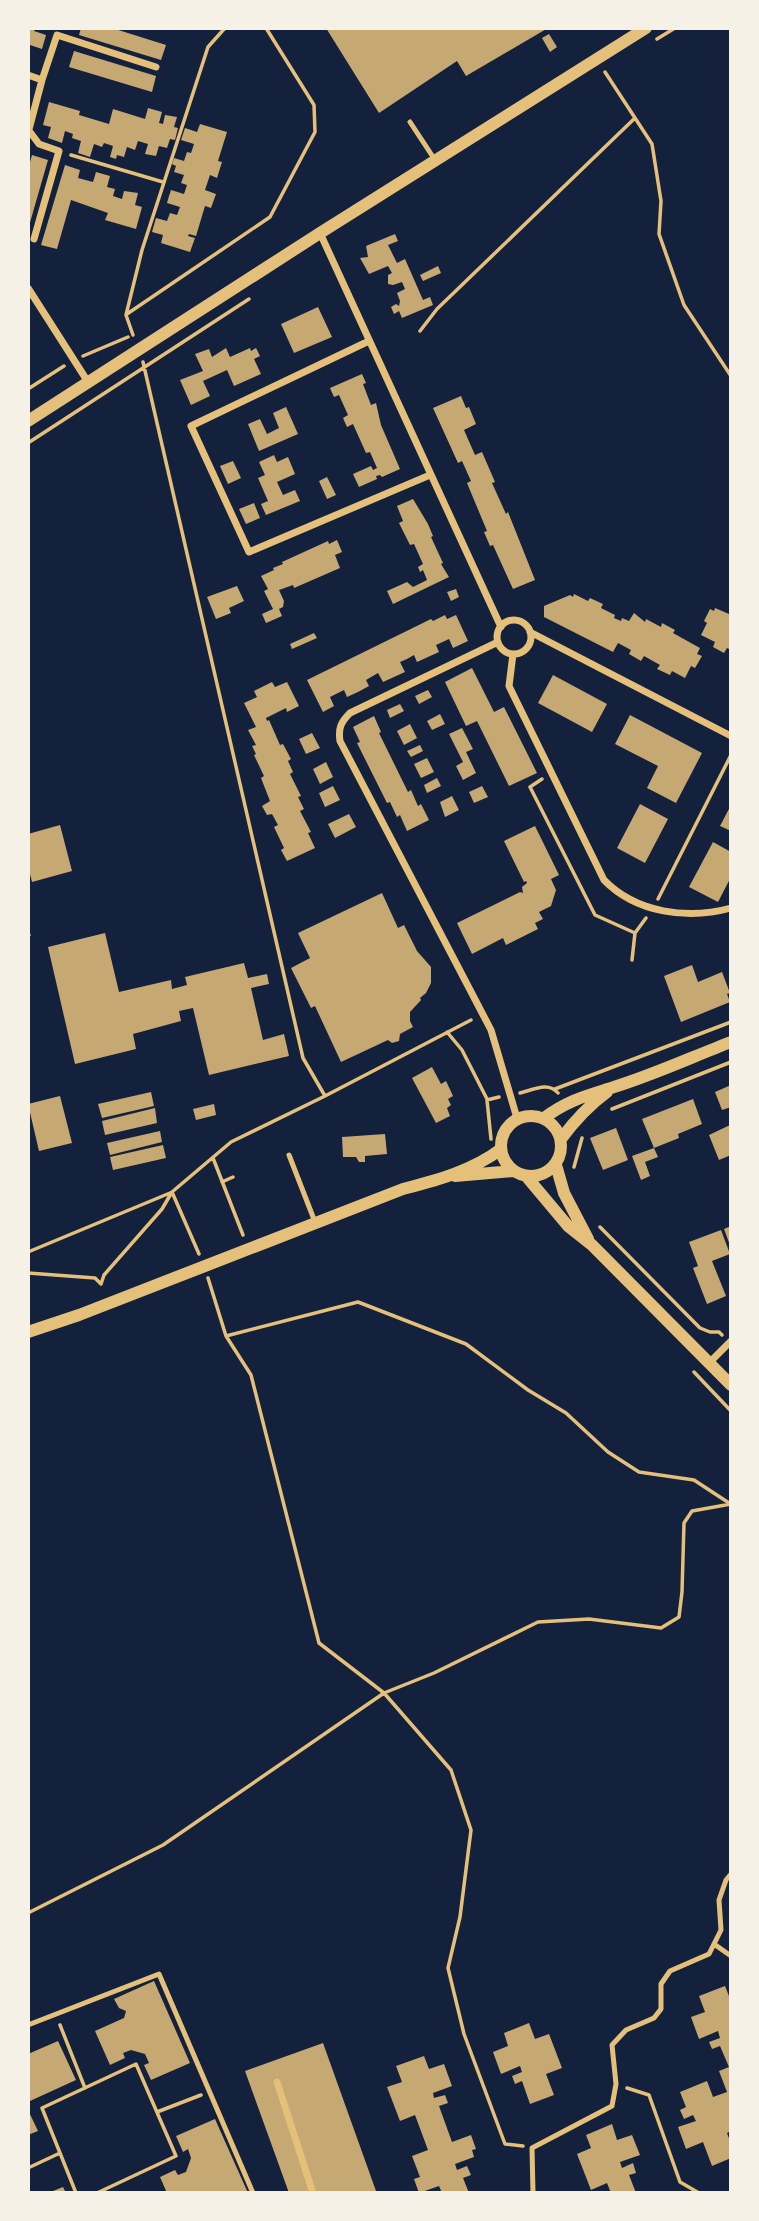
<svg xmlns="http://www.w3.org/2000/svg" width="759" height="2221" viewBox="0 0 759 2221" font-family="Quicksand,sans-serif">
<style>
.building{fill:#c6a872}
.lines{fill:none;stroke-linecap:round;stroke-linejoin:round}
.path{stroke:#e5c07b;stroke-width:3.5}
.service{stroke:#e5c07b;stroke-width:5}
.minor{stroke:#e5c07b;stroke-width:7}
.tertiary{stroke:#e5c07b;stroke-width:12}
</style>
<rect width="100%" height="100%" fill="#14213d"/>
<path class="building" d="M28,28H36L34,31L46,35L42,49L30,45L28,50Z
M81,28H112L166,45L161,60L79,35Z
M326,28H548L466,76L457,61L379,113Z
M549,34L557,47L550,52L542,38Z
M74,51L156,76L152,92L69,67Z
M49,102L80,111L79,115L109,124L113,109L145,119L148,108L162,112L159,123L163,124L165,115L177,117L174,127L178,128L175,140L170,139L167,148L159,146L156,156L145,154L148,144L138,141L135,150L127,147L124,157L117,155L116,159L110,157L113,146L104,143L102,147L94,144L90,157L78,153L81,141L72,138L73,134L65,131L62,143L48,138L51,127L43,125Z
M200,124L227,132L218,161L222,162L217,178L210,175L205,190L216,194L211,208L205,206L196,236L189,234L188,236L195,238L190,252L161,243L163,235L152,232L156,218L167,221L170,213L177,215L180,207L167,203L169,196L171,190L184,194L187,185L181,183L184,175L174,172L176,166L172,164L174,158L184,161L187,152L191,153L194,144L181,140L185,128L197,132Z
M32,155L48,160L29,226L28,169Z
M65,165L80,170L78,178L93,182L96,172L110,176L107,187L115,189L113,196L122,199L124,191L138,193L135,205L142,207L136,229L105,220L108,213L71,200L57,249L41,245Z
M395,234L398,241L388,245L397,263L405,259L423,300L430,297L433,305L402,318L399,311L394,314L391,307L396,304L399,306L400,301L397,293L405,289L402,282L393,285L388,284V275L392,273L388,266L369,274L360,258L368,257L366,246Z
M438,266L441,273L423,281L420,275Z
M318,307L332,337L294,353L281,324Z
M226,348L230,357L250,348L251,351L256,348L260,356L254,359L261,374L234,386L227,370L203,381L210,396L191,405L180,380L203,371L195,354L209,349L212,357Z
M362,374L366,383L363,384L371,405L376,403L381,425L400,469L382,477L380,475L376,476L377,479L359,487L353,474L371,466L373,470L377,468L370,452L366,453L353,424L347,427L343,418L348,415L339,395L334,397L330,388Z
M461,396L466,408L469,407L476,424L464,430L475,455L482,452L495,482L492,483L506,514L508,512L535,580L513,589L493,545L490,546L484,532L487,531L467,483L471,481L462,461L458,463L433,408Z
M286,407L298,434L259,451L248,424L260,419L267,434L279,428L273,413Z
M274,455L277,462L288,457L295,474L277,482L283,495L295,490L300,501L266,515L261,504L268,501L258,478L265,475L259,462Z
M233,461L241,478L228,484L220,466Z
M327,477L336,495L327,499L319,481Z
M413,499L428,524L433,536L431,537L443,563L441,564L449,577L393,604L387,591L407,582L413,587L427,580L423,570L420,572L418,567L423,564L414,544L410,545L399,523L403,521L397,506Z
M254,503L260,518L246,524L239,509Z
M337,540L342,552L335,555L340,568L294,588L293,585L279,590L284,601L283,607L279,609L282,616L266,623L262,614L273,609L264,591L268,589L261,576L274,570L273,568L283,564L282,562L328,541L329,544Z
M237,586L244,601L229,608L231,613L216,619L207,597Z
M456,589L459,597L451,601L447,592Z
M574,594L588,601L590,598L603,604L601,608L615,615L614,618L621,621L622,618L629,621L634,613L645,622L646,619L661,627L662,623L675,630L673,633L700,648L697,654L702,656L695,668L691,666L685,678L672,671L670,675L657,669L660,665L644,656L641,661L629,654L631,650L618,643L613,652L544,617V606L570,595L573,597Z
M715,608L729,614L731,609V650L727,648L724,653L713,647L715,642L701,635L707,623L704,621L710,609L714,611Z
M445,615L447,619L456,615L468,641L453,648L449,639L436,645L439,652L417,662L414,655L407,659L400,662L405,672L383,682L378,673L366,680L369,686L358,692L347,697L344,690L330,697L334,706L323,712L307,680L431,619L433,621Z
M314,633L317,638L292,649L290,644Z
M472,668L494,712L504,707L537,773L509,786L477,721L466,726L445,682Z
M553,675L607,704L592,732L538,703Z
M272,682L275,687L287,682L299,706L287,712L286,708L266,718L267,721L269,720L280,745L283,744L291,759L288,761L293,772L290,774L301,796L298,797L304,809L300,811L311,832L308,833L315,848L287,861L281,850L284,848L274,827L278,825L272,814L267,815L262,806L270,801L261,778L264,776L254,755L256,754L252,746L256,745L248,730L256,727L244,703L257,697L254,691Z
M428,690L432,697L419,704L415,696Z
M400,704L404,711L390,718L387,710Z
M440,714L445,724L432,730L427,721Z
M630,715L702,753L676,803L647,788L658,766L615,744Z
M374,716L381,732L379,733L408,792L411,790L418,806L421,804L429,820L407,831L400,815L397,817L390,802L387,803L357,743L360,742L353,727Z
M410,724L417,738L404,745L397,731Z
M462,728L473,749L466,752L476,773L463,780L456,766L463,762L449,734Z
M312,733L320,748L306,754L299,739Z
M420,745L423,751L411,757L407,751Z
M427,758L434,772L421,778L414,764Z
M326,762L333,777L320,784L313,769Z
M437,778L441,786L427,793L424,785Z
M333,786L340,800L325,807L319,793Z
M482,786L488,797L474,803L469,792Z
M452,796L459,810L445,817L440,802Z
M640,804L668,819L645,863L617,848Z
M731,805V831L720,826Z
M349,814L356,827L335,838L328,824Z
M60,825L72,871L32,882L28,866V834Z
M535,826L559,875L551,879L556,890L551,906L539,912L543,919L535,923L538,929L506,945L503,938L472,954L457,923L520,892L523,893L522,887L527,883L526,881L524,882L504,841Z
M713,842L731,852V877L718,902L689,887Z
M382,893L398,928L404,925L417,951L431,967V983L426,993L420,998L421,1000L410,1012V1021L413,1027L400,1034L399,1041L392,1043L388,1040L341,1062L315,1006L311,1008L291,968L310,958L298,933Z
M105,933L119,992L171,980L172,989L187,985L185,977L244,963L248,978L267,974L269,984L251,988L263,1040L284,1034L289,1056L209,1075L193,1008L179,1011L181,1021L133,1034L136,1049L75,1064L48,947Z
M692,965L698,982L722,972L730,993L727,994L730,1002L681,1022L664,976Z
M432,1067L441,1084L446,1081L453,1096L448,1099L451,1105L447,1108L450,1116L436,1123L412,1078Z
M731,1085V1107L722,1110L715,1092Z
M151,1092L154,1106L102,1118L98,1104Z
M60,1096L72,1143L39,1151L28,1104Z
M693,1099L702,1124L678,1134L679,1138L654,1148L658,1157L645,1162L650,1176L641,1180L632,1156L654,1148L642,1119Z
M214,1104L216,1115L196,1120L193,1109Z
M155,1108L157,1123L105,1135L102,1121Z
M730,1125L731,1155L719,1160L709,1135Z
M616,1128L628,1160L603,1170L590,1138Z
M160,1131L162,1142L110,1155L107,1143Z
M385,1134L387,1154L365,1156V1162H359L356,1157H343L342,1137Z
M163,1145L166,1158L113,1170L110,1157Z
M731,1226V1248L724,1229Z
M721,1230L730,1254L712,1261L726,1296L707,1304L693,1268L698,1266L689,1242Z
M154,1981L190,2063L151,2080L144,2065L149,2063L145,2054L131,2050L123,2053L125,2058L110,2065L95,2031L124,2018L126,2011L119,2008L114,1999Z
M725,1986L731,2001V2131L727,2133L731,2144V2158L712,2166L703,2142L686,2149L678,2127L696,2121L693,2115L684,2119L680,2110L686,2107L680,2092L707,2081L713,2097L727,2092L719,2071L729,2067L720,2046L712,2049L709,2042L720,2038L718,2031L699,2039L691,2017L705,2012L699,1996Z
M529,2023L535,2039L549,2034L562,2068L546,2074L554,2095L530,2104L522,2081L515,2084L512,2076L522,2072L520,2066L501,2074L493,2052L508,2046L504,2033Z
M58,2041L76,2080L30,2101L28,2106V2054Z
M323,2043L376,2191L370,2193H289L245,2071Z
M424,2056L429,2069L444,2064L452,2086L433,2093L434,2098L445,2095L448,2103L439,2106L452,2142L471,2135L476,2149L472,2150L474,2157L455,2164L457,2170L467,2166L471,2175L463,2178L469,2193H442L439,2186L419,2193L414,2179L420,2177L412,2156L428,2150L415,2115L400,2121L387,2087L402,2082L396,2066Z
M28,2110L38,2131L28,2135Z
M215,2119L248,2193H167L160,2177L175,2170L178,2175L186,2172L191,2158L188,2149L183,2152L176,2136Z
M612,2124L617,2140L632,2135L640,2155L620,2162L622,2168L633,2163L636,2173L629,2175L636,2193H611L607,2183L591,2190L577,2154L591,2148L586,2135Z
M63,2187L66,2193H48Z"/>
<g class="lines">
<path class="path" d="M657,39L675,28
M605,72L652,144L661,201L659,234L684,305L731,376
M71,155L163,182
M127,314L270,217L315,132L314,105L266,28
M420,331L437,309L635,118
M133,335L126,315L142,250L208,47L225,28
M83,356L128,337
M143,362L303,1058L325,1096L471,1020
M28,389L64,366
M28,443L249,299
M542,779L530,787L595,915L635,933L632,960
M658,899L731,755
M635,933L646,918
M28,935H29
M447,1032L462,1050L487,1099
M555,1089L731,1022
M520,1093C533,1090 548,1081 558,1093
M612,1109L731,1062
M491,1139L487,1100L499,1097
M213,1158L243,1235
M574,1167L582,1138
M222,1182L233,1177
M600,1227L700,1328L710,1332H719L722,1335
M28,1252L170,1193
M199,1254L172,1192L231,1142L325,1096
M28,1273L95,1278L101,1284L104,1275L162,1209L172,1192
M208,1278L226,1336L251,1375L319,1643L384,1693L434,1673L538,1622L589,1619L661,1628L679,1617L682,1592L684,1523L692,1511L731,1504
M226,1336L358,1302L466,1344L528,1390L566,1413L608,1452L639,1472L694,1480L729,1503
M694,1372L731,1411
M28,1913L163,1845L384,1693L451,1770L471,1830L460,1917L448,1968L464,2034L505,2144L523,2146
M60,2025L85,2088
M627,2088L649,2095L680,2182L699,2193
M157,2112L201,2095
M28,2168L60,2153
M76,2193L42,2108L136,2064L176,2156L97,2193
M730,2193L731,2191"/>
<path class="service" d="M410,122L435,160
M289,1155L315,1222
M714,1944L731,1956
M28,2025L159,1974L253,2193
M533,2193L532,2148L612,2106L616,2084L612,2045L626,2030L654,2018L661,2009V1984L670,1971L709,1954L721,1930L719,1900L726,1880L731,1874"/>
<path class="minor" d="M28,75L42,80L28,133
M42,80L57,35L156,67
M30,132L39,144L59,151L34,239
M320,233L501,627
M28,288L88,382
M369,341L191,426L249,552L430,475
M497 637a17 17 0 1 1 34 0a17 17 0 1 1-34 0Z
M530,632L731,736
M498,642L350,713C341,722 338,728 340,741L491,1030L517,1118
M513,654L509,686L604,880C636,913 688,920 731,908
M709,1363L731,1341
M277,2082L313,2193"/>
<path class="tertiary" d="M28,421L320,233L646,28
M501 1146a30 30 0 1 1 60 0a30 30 0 1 1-60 0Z
M544,1118C568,1100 586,1096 614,1087C653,1075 692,1057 731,1042
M561,1139C575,1120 588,1106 607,1092
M556,1165L564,1193L588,1239
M455,1176L513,1171
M526,1176L568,1226L592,1245L731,1385
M28,1332L79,1315L403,1189C437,1180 472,1171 501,1149"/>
</g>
<rect width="759" height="2221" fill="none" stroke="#f6f1e7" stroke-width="60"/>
</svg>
